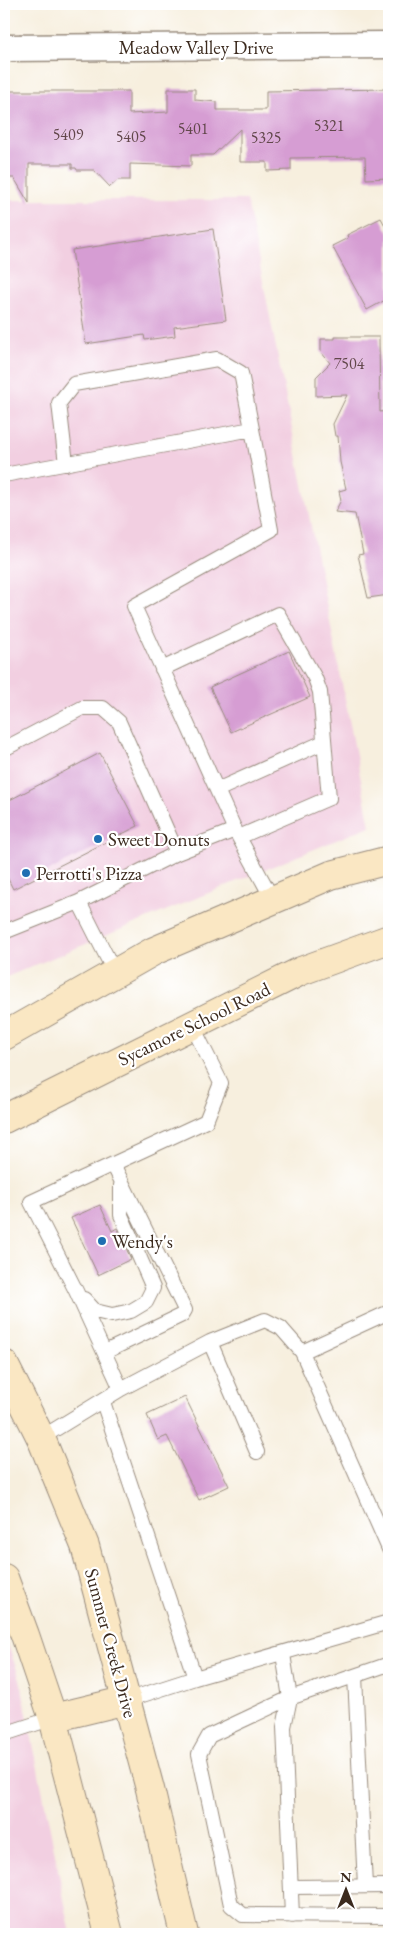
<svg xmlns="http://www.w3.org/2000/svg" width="393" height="1938" viewBox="0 0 393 1938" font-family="'EB Garamond',serif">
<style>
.built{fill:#f2cfe1}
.building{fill:#d69dd3}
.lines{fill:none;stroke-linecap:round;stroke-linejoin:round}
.lane-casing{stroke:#998c7e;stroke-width:16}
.street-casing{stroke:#998c7e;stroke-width:29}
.secondary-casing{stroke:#998c7e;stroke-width:30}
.lane{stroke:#fff;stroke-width:14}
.street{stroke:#fff;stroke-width:26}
.secondary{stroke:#fae7c3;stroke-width:28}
.poi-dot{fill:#1f6fb2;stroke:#fff;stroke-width:2}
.labels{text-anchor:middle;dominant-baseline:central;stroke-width:4.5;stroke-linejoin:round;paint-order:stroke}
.number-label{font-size:16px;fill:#62474b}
.street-label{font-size:19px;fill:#3b2a1e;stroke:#fff}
.poi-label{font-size:19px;fill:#3b2a1e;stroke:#fff;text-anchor:start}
</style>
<rect width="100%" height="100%" fill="#fff"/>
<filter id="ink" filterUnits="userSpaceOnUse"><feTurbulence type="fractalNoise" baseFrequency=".02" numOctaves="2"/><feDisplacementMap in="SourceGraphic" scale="10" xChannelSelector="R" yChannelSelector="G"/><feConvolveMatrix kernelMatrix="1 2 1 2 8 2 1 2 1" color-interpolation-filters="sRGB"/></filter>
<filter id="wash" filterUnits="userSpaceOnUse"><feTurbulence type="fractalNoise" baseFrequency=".0096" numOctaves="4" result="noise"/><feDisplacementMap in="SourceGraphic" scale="20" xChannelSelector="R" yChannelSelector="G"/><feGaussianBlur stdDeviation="1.12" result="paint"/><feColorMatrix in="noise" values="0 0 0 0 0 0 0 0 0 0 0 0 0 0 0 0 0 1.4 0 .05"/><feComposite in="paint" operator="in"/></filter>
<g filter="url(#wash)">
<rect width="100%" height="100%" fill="#f7efde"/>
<path class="built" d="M4,200H247L370,826L4,978Z
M4,1634L20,1679L71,1934H4Z"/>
<g id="blocks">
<path class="building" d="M168,89H195V100L217,102V110H266V91L389,89V178L366,179L365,157L291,158V170L267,171V162H240V129L213,155H191V166L130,164V180H118L110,187L94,170H77L76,168H72V164H29V203L14,178H4V91H129V114L168,112Z
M381,218L389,233V298L367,310L332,246L348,238L347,235Z
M213,229L226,320L174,327L175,336L145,340L144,335L86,344L72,250Z
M335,337H379L380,412L386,411L389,428V595L368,598L358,555L363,554L355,514L335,512L341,500L339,491L346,489L340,462L338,436H335L333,424L347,395L316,396V377L330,363L321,352V339H335Z
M289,651L310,697L231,732L210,687Z
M100,753L138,826L13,889L4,871V803Z
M100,1205L112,1231L117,1228L131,1259L98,1275L71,1218Z
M185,1397L229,1486L199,1500L167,1436L158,1440L147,1415Z"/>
</g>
</g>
<g filter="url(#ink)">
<use href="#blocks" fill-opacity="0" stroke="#998c7e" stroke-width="1"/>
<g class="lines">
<defs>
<path id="lane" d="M4,475L252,429L241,373L217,359L74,384L59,403L66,464
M162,669L278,614L315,678L320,692L329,798L239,837
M4,749L82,708H103L119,722L177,853L235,830L273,900
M217,790L324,742
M235,830L134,606L271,530L252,429
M79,902L177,853
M4,932L79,902L115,973
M84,1299L95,1311L112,1315L131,1311L146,1302L153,1288L121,1215V1185
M210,1342L265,1320L281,1328L302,1352L389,1549
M105,1352L182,1315L185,1310L113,1164
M302,1352L389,1312
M121,1389L210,1342L257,1452
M103,1402L195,1678L127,1700
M41,1438L121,1389L76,1291L31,1202L206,1121L221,1083L192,1025
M283,1654L290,1698L209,1736L199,1754L231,1905L243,1915L389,1916
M355,1676L365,1886
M195,1678L389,1622
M4,1734L53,1718
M291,1887L389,1886
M292,1916L284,1727L290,1698L389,1664"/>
<path id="street" d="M4,48L389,45"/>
<path id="secondary" d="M4,1036L154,951L331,875L389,860
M4,1119L301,971L389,939
M4,1364L41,1438L85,1546L150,1789L184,1934
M4,1578L25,1635L53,1718L109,1934
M53,1718L127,1700"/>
</defs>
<use href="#lane" class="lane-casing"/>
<use href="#street" class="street-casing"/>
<use href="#secondary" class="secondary-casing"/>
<use href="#lane" class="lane"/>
<use href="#street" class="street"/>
<use href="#secondary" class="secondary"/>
</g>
</g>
<g class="poi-dot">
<circle cx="98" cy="839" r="5"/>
<circle cx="26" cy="873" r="5"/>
<circle cx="102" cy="1241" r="5"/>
</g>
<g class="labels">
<g class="number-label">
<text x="329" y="125">5321</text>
<text x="193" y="128">5401</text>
<text x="68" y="134">5409</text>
<text x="131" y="136">5405</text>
<text x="266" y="137">5325</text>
<text x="349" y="363">7504</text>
</g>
<g class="street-label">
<text x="196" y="47">Meadow Valley Drive</text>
<text transform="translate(194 1024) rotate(-26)">Sycamore School Road</text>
<text transform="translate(111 1643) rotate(75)">Summer Creek Drive</text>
</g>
<g class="poi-label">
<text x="108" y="839">Sweet Donuts</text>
<text x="36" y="873">Perrotti's Pizza</text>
<text x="112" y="1241">Wendy's</text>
</g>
</g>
<rect width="393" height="1938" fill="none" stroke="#fff" stroke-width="20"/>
<g transform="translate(346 1890)" stroke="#ffffff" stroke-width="4" paint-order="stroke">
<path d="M0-4L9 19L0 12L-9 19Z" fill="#3b2a1e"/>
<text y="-8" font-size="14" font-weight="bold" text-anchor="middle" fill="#3b2a1e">N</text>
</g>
</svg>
